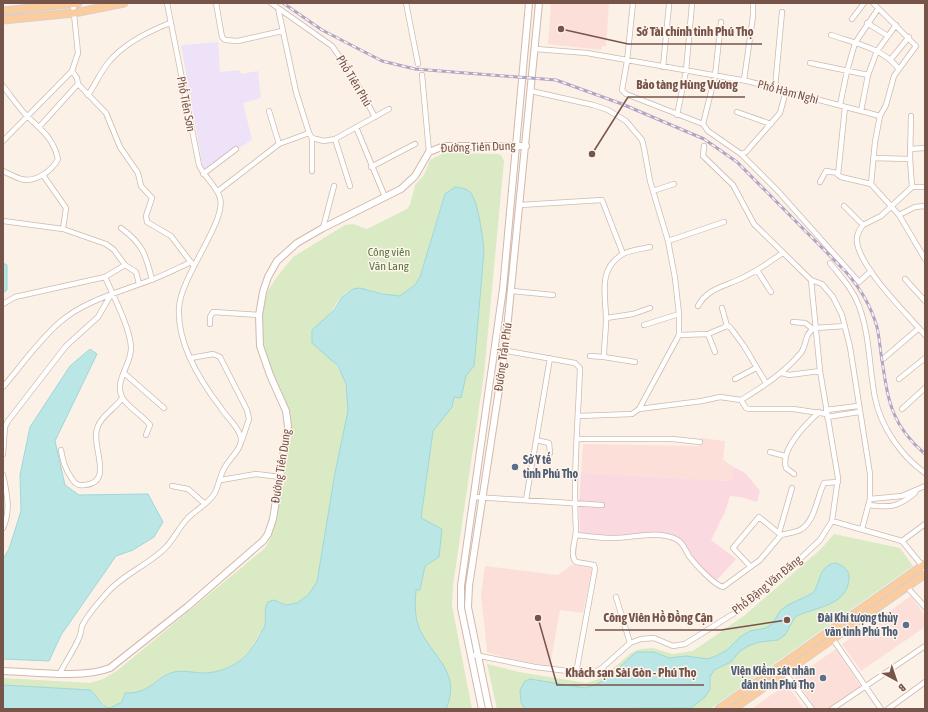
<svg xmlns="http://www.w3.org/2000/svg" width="928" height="712" viewBox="0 0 928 712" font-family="'Asap Condensed',sans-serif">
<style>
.commercial{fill:#fddfd9}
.education{fill:#eee2f9}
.medical{fill:#fad9e1}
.green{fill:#d9eac4}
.water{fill:#bae6e6;stroke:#a0d7d8}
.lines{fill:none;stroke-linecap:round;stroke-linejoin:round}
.street-casing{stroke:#d0b9ae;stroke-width:6}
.secondary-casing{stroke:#d3b8ac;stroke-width:8}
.primary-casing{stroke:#d9cfcc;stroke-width:9}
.street{stroke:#fff;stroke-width:4.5}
.secondary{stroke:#fff;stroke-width:6}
.primary{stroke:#fbcc9e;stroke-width:7}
.rail-casing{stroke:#b2a4c6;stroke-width:3}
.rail{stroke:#fff5ec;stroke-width:1.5;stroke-dasharray:4.5;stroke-linecap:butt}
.service-dot{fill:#5c6f8a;stroke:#fff5ec;stroke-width:1.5}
.labels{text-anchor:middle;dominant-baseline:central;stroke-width:3;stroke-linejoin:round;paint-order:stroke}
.street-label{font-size:12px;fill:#76544a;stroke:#fff5ec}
.park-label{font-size:12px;fill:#57763f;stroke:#fff5ec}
.service-label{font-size:12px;font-weight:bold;fill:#4e5e75;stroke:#fff5ec;text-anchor:end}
.leader{fill:none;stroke:#76544a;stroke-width:1.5}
.callout-dot{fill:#76544a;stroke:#fff5ec;stroke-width:1.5}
.callout-label{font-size:13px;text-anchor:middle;font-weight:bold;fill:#76544a;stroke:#fff5ec;stroke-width:3;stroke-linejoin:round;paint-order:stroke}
</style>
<rect width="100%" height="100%" fill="#fcf1e6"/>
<path class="commercial" d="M551,3H609L606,46H602L601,50L548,44Z
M701,438L725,441L723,460L734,467L731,481L581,473L583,444L699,446Z
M571,565L592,568L583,613L560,610L550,666L509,659L487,652L481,594L485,566L558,575Z
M911,596L925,616V627L861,671L842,644Z
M836,649L861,687L829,709H816L794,678Z
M787,684L804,709H751L757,705Z"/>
<path class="education" d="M218,42L220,72L240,70L241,74L258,71L261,98L243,103L252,140L239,148L236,147L205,170L202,162L181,45Z"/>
<path class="medical" d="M734,467L745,473L760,491L757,502L741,497L730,496L725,512L711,540L736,559L716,581L695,561L687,546L676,537L580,534L579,504L581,473L731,481Z"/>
<path class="green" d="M444,153L498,154L501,155L504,161L484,374L453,585L452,606L472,709H446C460,674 435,659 421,632C414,619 415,604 416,590L421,589L425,566L439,557L442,529L421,519L433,431L454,397H461L466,375L474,366L475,356L484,251C482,227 475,211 465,189L455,187L445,194L420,277L415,285L400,296C382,296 358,281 343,295C335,303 333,312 324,320L323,352C338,363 346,379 348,398C350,423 339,449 335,473C331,498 328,523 324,548C322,559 322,573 316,584C309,598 294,611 278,601L266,607L265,624L262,632L259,633C249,657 231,673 203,673C192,673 180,669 169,674C151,681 150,694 125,693C124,699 122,703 117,706C102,712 100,696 90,690L3,685V678L90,683L103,679L118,670L265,548L271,537L278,501L287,453L289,426L264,361L261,319L263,307L268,291L276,278L293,257L345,225L353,224L367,229L407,209L410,205L415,185L424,175L430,160Z
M834,534L900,548L913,566L710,709H497L487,664L519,672L586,683L602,678L631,653L640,649L653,648L673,654L693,651L745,615L821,549Z"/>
<path class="water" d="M455,187C460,188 466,188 470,192C478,200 483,239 484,251L475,356L474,366L466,376L461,398L454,397L452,407L433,431L421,518L442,529L439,557L425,566L420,590H416C415,604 414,619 421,632C436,660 461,674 446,709H3V685L90,690C99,696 99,706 110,708L122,702L125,693C151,694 155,677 174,672C184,670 195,673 205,673C224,672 243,663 253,646C257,641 259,635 262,631C269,623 262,610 268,602L274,600L286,605L297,603L308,595L317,582L335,473L348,411L346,384L338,366L312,343V330L334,310L342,297L353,289L360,288L383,294L400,296L415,285L420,277L445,194Z
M3,263L7,265V290L3,293Z
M90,349L97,354L55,441L65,485L79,495L148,494L163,522L154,537L133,550L116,556L61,635L49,661L3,659V559L9,549L21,511L20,475L30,427L70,366Z
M836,563C843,566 850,570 849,579C847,607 813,607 795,617L785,635L778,640L759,642L748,646L739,652L731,662L714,670L710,677V689L705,697L691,708L525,709L521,702L520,690L525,681L530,679L585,688L595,685L608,678L636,652H654L669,658L686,656L708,659L716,656L727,650L740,637L750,631L766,628L773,623L780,611L788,605L813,593C821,581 819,565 836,563Z"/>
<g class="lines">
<defs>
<path id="street" d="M216,3L222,37L225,40L238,41L282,31
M271,3L332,46L351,73L375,117
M406,3L418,64
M633,3L627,61L622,90L626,94L703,124L708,131L741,154L746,152L780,113L786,91
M873,3L916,46L894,76L886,105L880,116L875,142L871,184L899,215L925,259
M278,8L296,92L309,133
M852,19L864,3
M867,23L888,36
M831,35C855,43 882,48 898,68
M535,49L587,53L747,81L880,116
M891,59L909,37
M810,63L868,75
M663,67L669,5
M72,71L77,78L78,84L106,113L120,147L138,173L141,186L152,198L146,216L147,222L171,236L193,265
M422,75L429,152
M744,80L753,16V3
M3,86C11,96 18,107 27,116C41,130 53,137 58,159C52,171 35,183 21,179C15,177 9,174 3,171
M775,88L782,12
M531,91L593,105L608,110L626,121L642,140L644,148L650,181L668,241L675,278L679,314V335L639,409L632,414L578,416
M88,95C95,85 100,73 108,63C123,44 147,32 170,23
M840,105L847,71L855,43L878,9
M845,107L838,175L841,177L871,184
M269,111L279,144
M861,111L868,75L877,51L896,25
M737,112L771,124
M677,115L686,71L692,4
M911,116L910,159L912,187
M703,124L715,76L721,22
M40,126L78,84
M356,127L385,197
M312,138V171
M335,139L350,186
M3,141L72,71L78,53L73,4
M910,149L925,148
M741,154L777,190L859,282L871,271
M873,158L910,159
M371,167L415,144
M203,174L236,149
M43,175L66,208L63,229
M820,182L826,171L838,173
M218,191L279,144L309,133L312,138L324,141L335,139L389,109
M653,191L674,184
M520,205L602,200L623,254
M844,206L863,225C859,230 856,235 857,242C860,268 907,314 925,335
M899,215L915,207L925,206
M3,221L63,229L106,244L114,250L125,265L136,272L139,284
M863,225L881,216L912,187H925
M121,228C143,244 146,255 152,280
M323,228L334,186
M668,241L724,222
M830,263C841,277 853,289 859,306C870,336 869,367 875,398C881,427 901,456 925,473
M757,270L771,292
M105,277C113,295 130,328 131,347C132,364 114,380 122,397C126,406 143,416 150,425L146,435
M905,279L925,301
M811,280L822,284L833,297L842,315L850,347L870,474V499L862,529
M512,291L553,295
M3,304L15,297L105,277L125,265
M698,306C708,287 728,286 746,276C759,270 770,261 783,253
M722,308L727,326
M606,318L633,314L650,308
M793,322L805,323L813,329
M210,324V317L213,312L259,315
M644,325L679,314
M708,334L715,352
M679,335L708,334L727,326L730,327L744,346L766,383
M496,349L575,363L580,368C578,422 573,476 576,530C576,539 569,556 576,562L594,565L595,569L576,673
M590,356L604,357C604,344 606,332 606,319C606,296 597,269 623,254C630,250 642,249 650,247
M604,357L635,362
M191,358L213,354L220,357L247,410L249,419L242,440
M883,359L919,328
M124,373L164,408
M782,373L789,375L820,371
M735,379L756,368
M899,379L925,358
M3,387C22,365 38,341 60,322C86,300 120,292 151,280C165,275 178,268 191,262
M741,400L746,408L749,409H793L827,414
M639,409L702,401L720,397L741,400C763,387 784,373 800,354C808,345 803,334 815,328L845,326
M902,409L925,388
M826,410L858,406
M827,417L859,412
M577,439H673L700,442
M536,440L549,443L550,453
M61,450C63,461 65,469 72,479C75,484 78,486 84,485C116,483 89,444 98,426C103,414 116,408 122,398
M770,452L785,456
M3,454L5,427L8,421L66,346L98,317L112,293
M794,474L786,468C780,449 806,424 819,412
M3,475C7,493 11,511 3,528
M221,480L256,474L280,477
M172,486L188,489L205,504
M474,497L602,505
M870,499L902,496L925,486
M526,500L550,358
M869,505C890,508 898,507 915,493
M832,521L902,541L925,569
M779,533L792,488
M576,535C588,536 600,538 613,538C634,538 655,530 676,539C684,543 685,550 689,556C695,564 714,585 723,587L760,560L781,535L759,517L733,548L750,566
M781,535C787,533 794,533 800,530C815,522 817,497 824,483L838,482
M902,541L925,524
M907,587L925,607
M616,597L630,643
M828,632L881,709
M475,655L535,667L585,673L595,672L602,668L630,643L641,639L654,638L673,646L685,644L733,614L783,575L820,540L832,521L838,478L820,371L811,280L754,224L733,185L703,156L704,146
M780,666L812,709
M60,673C66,661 74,650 79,638C81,634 81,630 82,626C87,615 98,603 106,594C121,576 144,567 162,551C173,542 178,528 188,518C197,509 208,504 215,493C219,484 220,475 225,467C229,459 243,448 241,438C239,427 227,418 221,408C201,382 177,343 179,308C180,277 227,221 220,198C217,186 204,177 199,165L167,3
M832,709L925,646
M888,709L925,682"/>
<path id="secondary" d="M3,671C34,672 82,679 110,668L187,607L263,541L268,534L273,519L288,426L286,411L270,375L260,346L259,315L263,292L268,277L277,261L297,243L323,228L401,189L415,176L429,152L444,146H526
M482,709L461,608V586L503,289L529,3
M489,709L468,607L469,586L505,350L539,3"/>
<path id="primary" d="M3,11L78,3
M3,20L74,13L124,3
M719,709L925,564
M733,709L925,574"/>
</defs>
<use href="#street" class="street-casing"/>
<use href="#secondary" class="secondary-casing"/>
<use href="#primary" class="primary-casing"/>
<use href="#street" class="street"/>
<use href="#secondary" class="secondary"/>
<use href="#primary" class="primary"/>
<defs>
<path id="rail" d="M283,3L322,30L382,61L415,69L556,80L622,104L704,139L737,162L846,272C861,289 871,306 877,327C879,336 880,346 881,354C888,398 889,423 925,454"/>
</defs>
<use href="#rail" class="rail-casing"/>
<use href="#rail" class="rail"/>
</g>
<g class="service-dot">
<circle cx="515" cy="467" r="4"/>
<circle cx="906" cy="625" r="4"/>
<circle cx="823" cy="678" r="4"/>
</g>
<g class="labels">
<g class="street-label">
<text transform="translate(354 81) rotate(59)">Phố Tiên Phú</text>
<text transform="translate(788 92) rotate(15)">Phố Hàm Nghi</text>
<text transform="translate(186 104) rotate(79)">Phố Tiên Sơn</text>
<text transform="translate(478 147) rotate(-2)">Đường Tiên Dung</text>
<text transform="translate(503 357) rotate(-82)">Đường Trần Phú</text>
<text transform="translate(281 466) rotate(-81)">Đường Tiên Dung</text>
<text transform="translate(767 585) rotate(-39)">Phố Đặng Văn Đăng</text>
</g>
<g class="park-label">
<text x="389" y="252">Công viên<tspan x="389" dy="14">Văn Lang</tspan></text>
</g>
<g class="service-label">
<text x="523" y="460" text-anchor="start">Sở Y tế<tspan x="523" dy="14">tỉnh Phú Thọ</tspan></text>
<text x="898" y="618">Đài Khí tượng thủy<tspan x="898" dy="14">văn tỉnh Phú Thọ</tspan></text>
<text x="815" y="671">Viện Kiểm sát nhân<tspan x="815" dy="14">dân tỉnh Phú Thọ</tspan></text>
</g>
</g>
<path class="leader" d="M561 29L628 44H762M592 154L628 97H745M787 620L721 630H595M538 618L557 685H704"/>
<g class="callout-dot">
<circle cx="561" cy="29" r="4"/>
<circle cx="592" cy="154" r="4"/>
<circle cx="787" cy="620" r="4"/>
<circle cx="538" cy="618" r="4"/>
</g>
<g class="callout-label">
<text x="695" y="36">Sở Tài chính tỉnh Phú Thọ</text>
<text x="687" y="89">Bảo tàng Hùng Vương</text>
<text x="658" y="622">Công Viên Hồ Đồng Cận</text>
<text x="631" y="677">Khách sạn Sài Gòn - Phú Thọ</text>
</g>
<rect width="928" height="712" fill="none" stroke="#76544a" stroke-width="8"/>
<g transform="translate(896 680) rotate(140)" stroke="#fff5ec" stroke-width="3" paint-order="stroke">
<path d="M0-3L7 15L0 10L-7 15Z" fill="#76544a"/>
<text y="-6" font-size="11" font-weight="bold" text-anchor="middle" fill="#76544a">B</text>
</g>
</svg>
